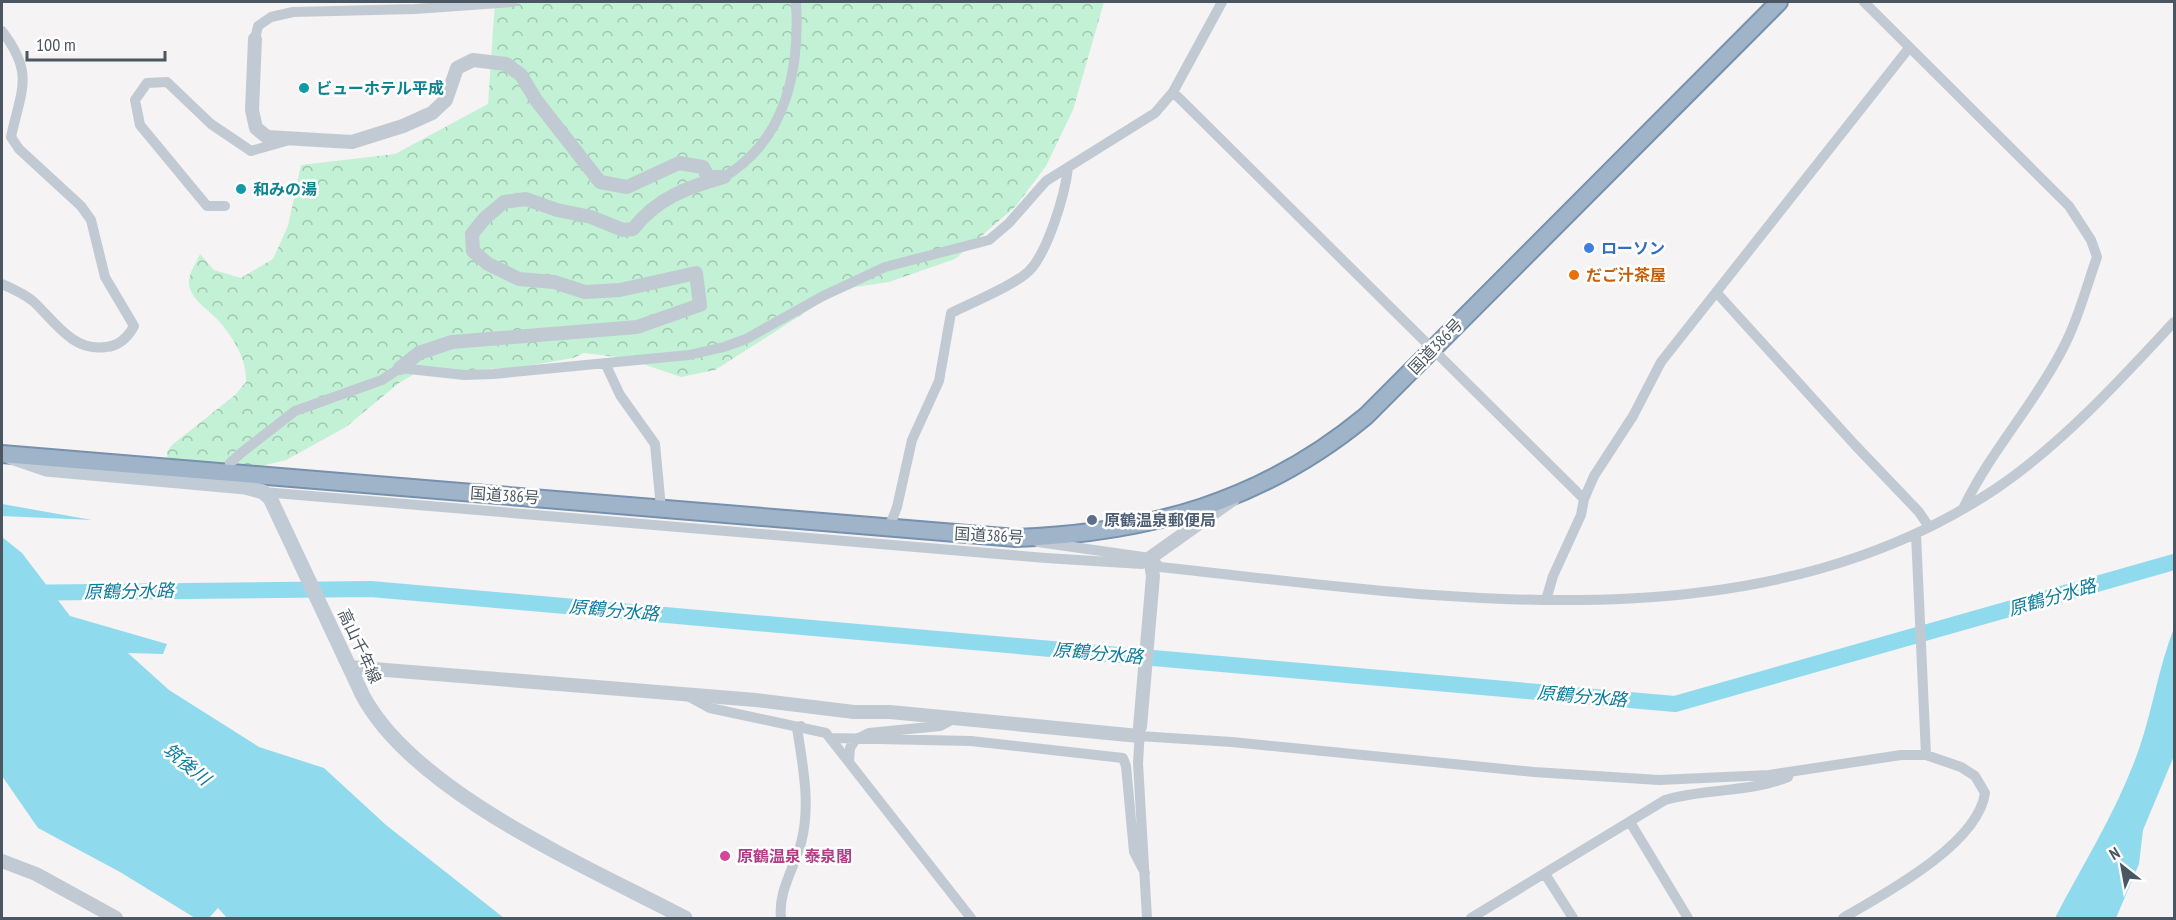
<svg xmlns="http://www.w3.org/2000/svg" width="2176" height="920" viewBox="0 0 2176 920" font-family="'PT Sans Narrow','Noto Sans JP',sans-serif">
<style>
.forest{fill:url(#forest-crowns)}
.water{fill:#90daee}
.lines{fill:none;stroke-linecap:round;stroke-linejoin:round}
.river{stroke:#90daee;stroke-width:16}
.trunk-casing{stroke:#7690ad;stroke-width:20}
.minor{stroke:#c1cad2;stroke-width:10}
.tertiary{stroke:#c1cad2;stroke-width:14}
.secondary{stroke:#c1cbd6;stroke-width:15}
.trunk{stroke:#9fb4c9;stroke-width:16}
.culture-dot{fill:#0f9aa8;stroke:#fff;stroke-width:2}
.shop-dot{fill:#3f7fe0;stroke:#fff;stroke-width:2}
.food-dot{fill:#e8710a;stroke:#fff;stroke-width:2}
.service-dot{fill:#5c6f8a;stroke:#fff;stroke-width:2}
.hotel-dot{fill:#d1479c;stroke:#fff;stroke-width:2}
.labels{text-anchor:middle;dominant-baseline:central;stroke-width:5;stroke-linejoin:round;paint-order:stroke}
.culture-label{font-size:16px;font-weight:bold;fill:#0d838f;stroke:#fff;text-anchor:start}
.shop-label{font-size:16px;font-weight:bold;fill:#366cbe;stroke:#fff;text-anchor:start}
.food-label{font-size:16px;font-weight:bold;fill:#c56008;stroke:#fff;text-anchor:start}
.street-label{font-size:16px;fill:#4a5661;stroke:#fff}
.service-label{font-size:16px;font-weight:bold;fill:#4e5e75;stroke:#fff;text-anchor:start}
.hotel-label{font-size:16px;font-weight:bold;fill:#b23c85;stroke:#fff;text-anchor:start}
.water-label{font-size:18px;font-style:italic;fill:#0c7c9b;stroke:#fff}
</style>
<defs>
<pattern id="forest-crowns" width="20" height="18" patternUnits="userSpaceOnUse" patternTransform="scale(1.5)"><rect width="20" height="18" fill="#c3f1d5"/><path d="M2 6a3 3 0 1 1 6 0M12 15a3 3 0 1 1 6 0" fill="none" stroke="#a0c6b0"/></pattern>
</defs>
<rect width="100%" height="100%" fill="#f5f3f3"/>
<path class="forest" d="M495,2H1104L1073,110L1046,166L1016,206L955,259L889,282L855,287L826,299L715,370L681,377L625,358L584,353L573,358L522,367L416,373L399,383L346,427L286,460L237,472L168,464L167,452L172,445L235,395L246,382C247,359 233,337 218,320C208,309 191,300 189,284C188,274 196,263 200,254L214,270L241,278L273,259L288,226L301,165L395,154L488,104Z"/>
<path class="water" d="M2,504L92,520L2,516Z
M2,537L22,553L70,616L167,644L163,654L128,653L169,690L259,747L324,768L386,825L504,918H227L218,908L209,918H195L120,872L38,828L2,776Z
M2174,628V756L2143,830L2139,864L2116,918H2055C2084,862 2120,806 2140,746C2153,707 2159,666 2174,628Z"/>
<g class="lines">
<path class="river" d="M2,593L371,589L1675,704L2174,562"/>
<defs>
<path id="trunk" d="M2,454L1016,538C1149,533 1262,502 1366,416L1779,2"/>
</defs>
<use href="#trunk" class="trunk-casing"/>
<path class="minor" d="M1864,2L2069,206L2091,240L2097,257C2086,288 2077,323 2061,352C2033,406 1990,452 1964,507
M2,31C35,74 21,90 11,137L19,149L81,206L91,220L105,277L134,326C128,337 119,346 106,347C73,352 55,322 34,302C25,294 13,289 2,284
M255,39L258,26L271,17L293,12L415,9L512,2
M1173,92L1584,499
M724,177C787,139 800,69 796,2
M225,206H207L140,125L135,100L147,83L167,82L211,124L251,151L286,141
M1716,292L1855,445L1919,512L1929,527
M605,363L620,395L655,444L661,508
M229,473L230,463L241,453L295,411L382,380L400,368L464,375L493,374L689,355L724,347L746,339L823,296L885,267L989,240L1009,223L1046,181L1155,113L1173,92L1222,2
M263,492L1046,558L1142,564L1150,558
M889,528L897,507L912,440L939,381L951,313C971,303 1015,285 1029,271C1048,252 1065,194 1068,168
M1916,534L1926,755
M1038,542L1150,558L1160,567C1434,596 1753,652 1997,488C2062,444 2121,379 2174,322
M1546,600L1553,576L1581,515L1584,499L1594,476L1633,416L1661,362L1909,48
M688,696L710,708L826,733L971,918
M1140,730L1138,763L1147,918
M1139,736L1232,742L1534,772L1659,780L1769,775L1901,755H1926L1961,767L1975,776L1985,793C1978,844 1886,893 1843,918
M832,738L971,741L1123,758L1126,766L1134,852L1145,873
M849,762L850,748L855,740L869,733L940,726L955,718
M1630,822L1688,918
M1545,874L1573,918
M781,918C778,891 794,869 801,843C811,805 803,767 797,728L801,726
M1471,918L1665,800C1705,788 1748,793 1788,777"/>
<path class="tertiary" d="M255,39L252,110L256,128L267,137L352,142L403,126L432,113L446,100L457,68L473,60L506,64L521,75L536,100L600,182L627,187L679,163L703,167L708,177H724C688,187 657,198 633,229L623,230L591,217L557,210L526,199L504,202L485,218L472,234L473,251L488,264L519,279L554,282L585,292L620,290L696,273L700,305L637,327L452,342L419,353L400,368
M349,667L756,700L854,712H890L1139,736
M1140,727L1153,576L1150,558L1233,499
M2,861L36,874L116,918"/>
<path class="secondary" d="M11,457L46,469L245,487L263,492L270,498L363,696C415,793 588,867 685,918"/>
<use href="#trunk" class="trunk"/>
</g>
<g class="culture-dot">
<circle cx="304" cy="88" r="6"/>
<circle cx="241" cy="189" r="6"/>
</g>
<circle class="shop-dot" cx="1589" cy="248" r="6"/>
<circle class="food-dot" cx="1574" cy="275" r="6"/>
<circle class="service-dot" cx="1092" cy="520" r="6"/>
<circle class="hotel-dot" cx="725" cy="856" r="6"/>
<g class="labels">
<g class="culture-label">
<text x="316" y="88">ビューホテル平成</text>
<text x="253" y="189">和みの湯</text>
</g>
<g class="shop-label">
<text x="1601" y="248">ローソン</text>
</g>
<g class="food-label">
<text x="1586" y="275">だご汁茶屋</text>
</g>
<g class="street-label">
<text transform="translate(1435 346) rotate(-46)">国道386号</text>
<text transform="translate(505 495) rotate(4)">国道386号</text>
<text transform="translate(989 535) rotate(3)">国道386号</text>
<text transform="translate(360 646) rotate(65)">高山千年線</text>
</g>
<g class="service-label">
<text x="1104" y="520">原鶴温泉郵便局</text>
</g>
<g class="hotel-label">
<text x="737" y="856">原鶴温泉 泰泉閣</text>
</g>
<g class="water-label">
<text transform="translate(129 591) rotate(-1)">原鶴分水路</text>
<text transform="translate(2052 597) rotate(-16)">原鶴分水路</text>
<text transform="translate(614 610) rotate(5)">原鶴分水路</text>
<text transform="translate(1098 653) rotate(5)">原鶴分水路</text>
<text transform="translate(1582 696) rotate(5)">原鶴分水路</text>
<text transform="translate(187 764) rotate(39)">筑後川</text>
</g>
</g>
<rect width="2176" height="920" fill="none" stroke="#4a5661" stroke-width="6"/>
<g transform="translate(2122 866) rotate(329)" stroke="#ffffff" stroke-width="4.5" paint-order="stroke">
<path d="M0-4.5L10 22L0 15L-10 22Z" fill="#4a5661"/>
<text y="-9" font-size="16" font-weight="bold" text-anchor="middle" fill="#4a5661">N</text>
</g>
<path d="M27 51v9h138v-9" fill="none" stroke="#4a5661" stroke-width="3"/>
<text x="36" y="51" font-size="18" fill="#4a5661" stroke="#ffffff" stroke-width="4.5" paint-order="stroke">100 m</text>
</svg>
